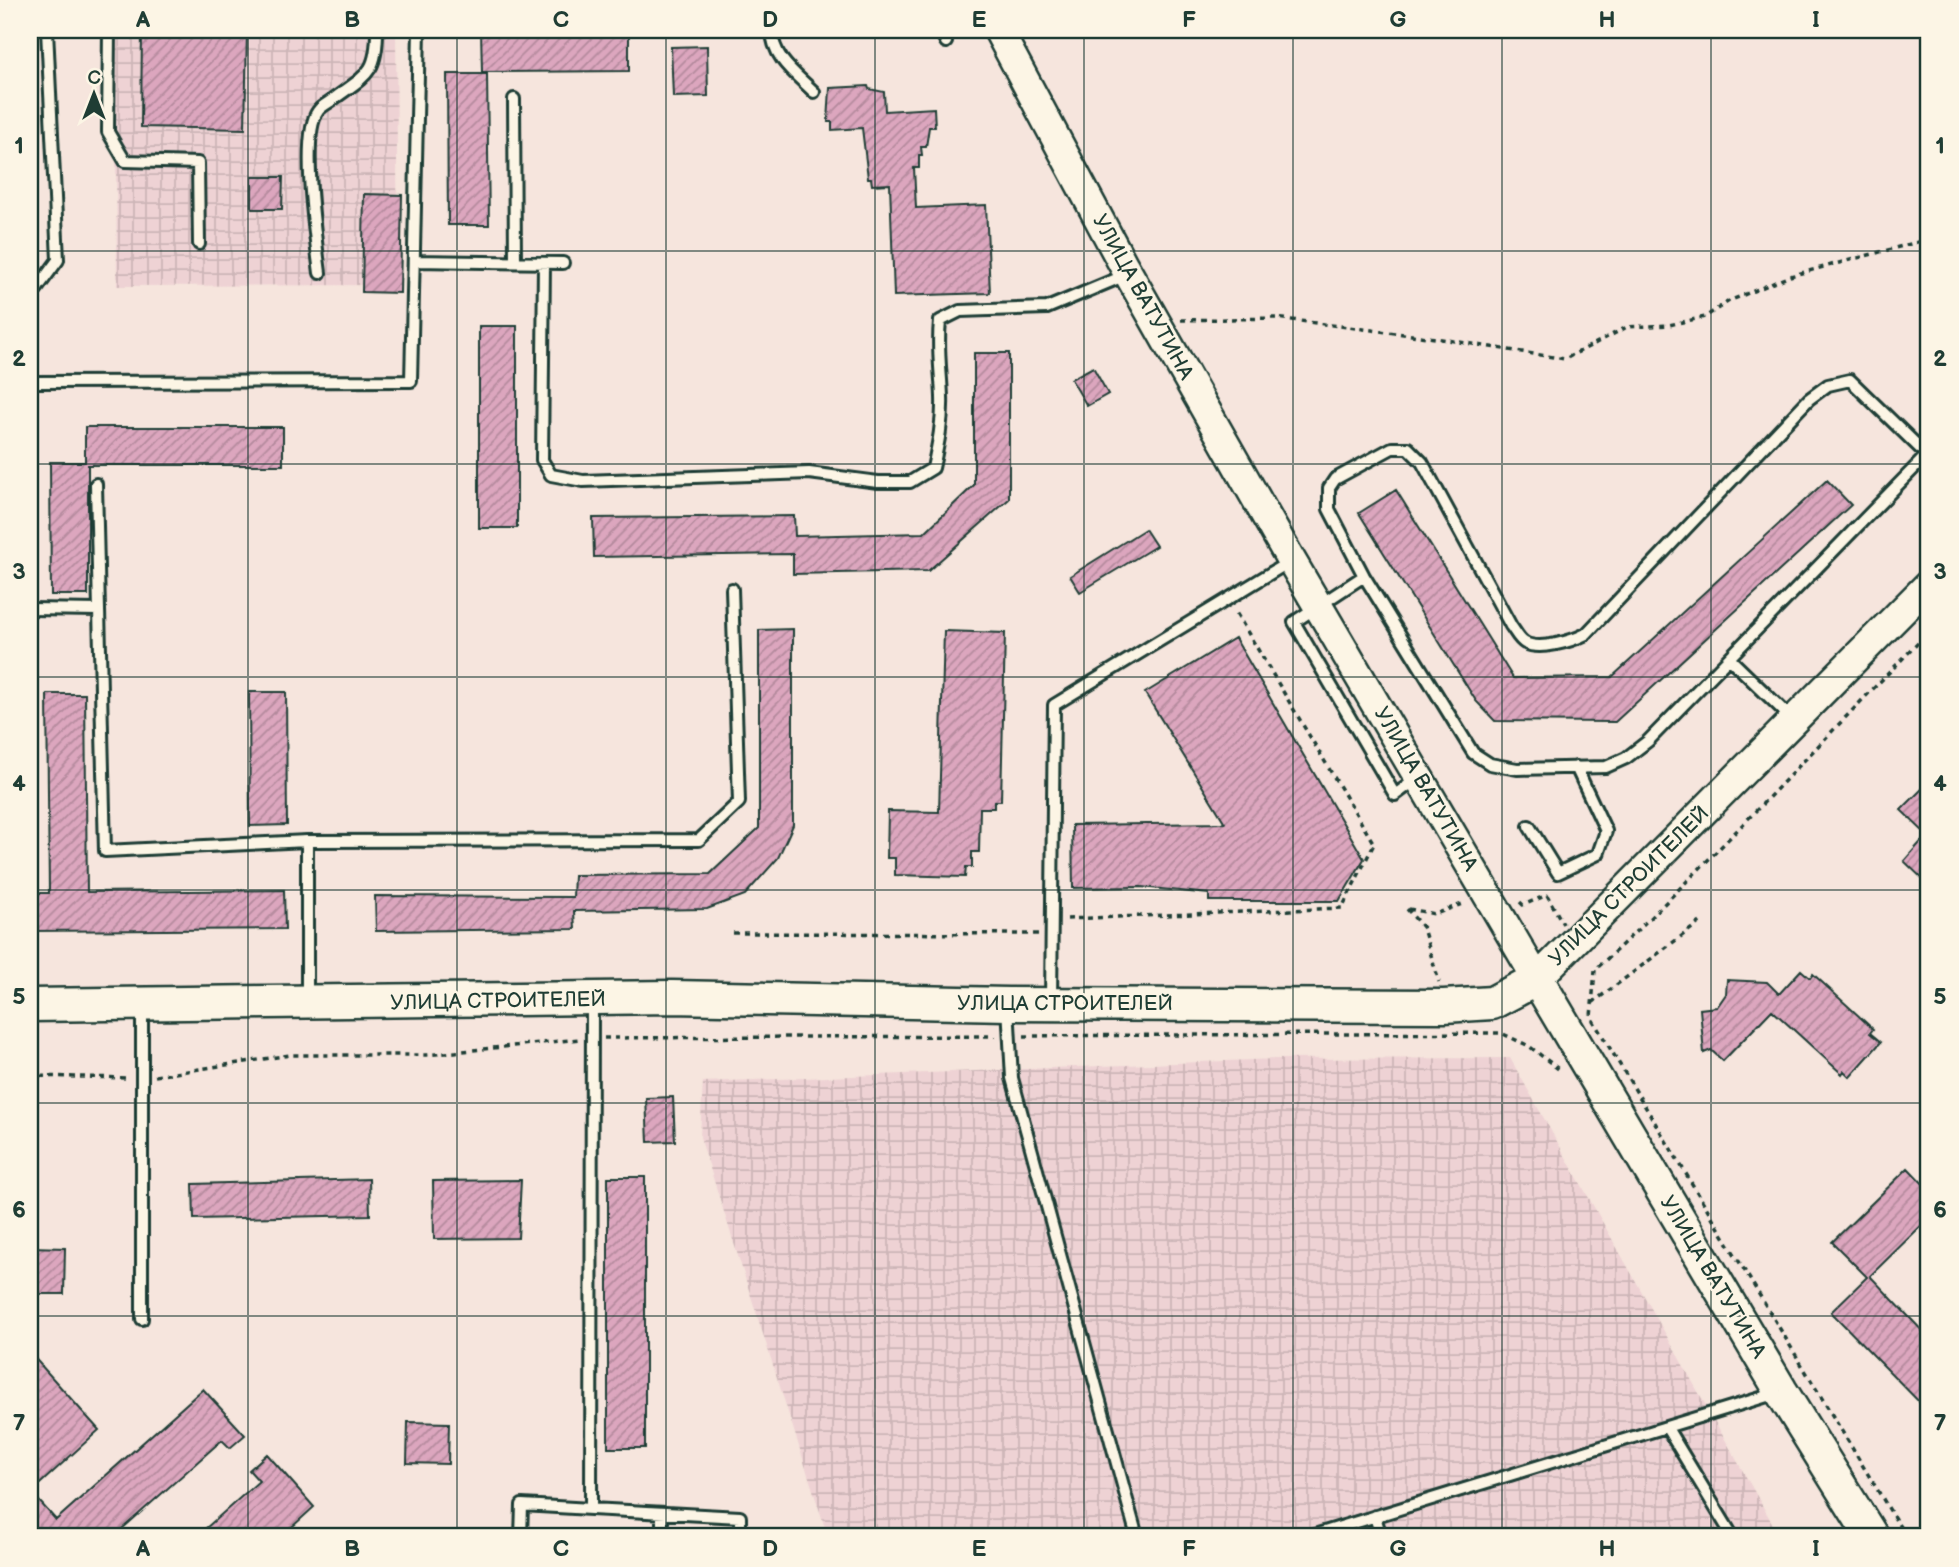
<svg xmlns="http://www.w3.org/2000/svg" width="1959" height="1567" viewBox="0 0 1959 1567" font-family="'Balsamiq Sans',sans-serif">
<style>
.industrial{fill:url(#industrial-grid)}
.building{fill:url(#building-hatch);stroke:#1f3d34;stroke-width:2}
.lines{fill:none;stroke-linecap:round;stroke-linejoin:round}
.service-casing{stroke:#1f3d34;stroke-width:16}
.tertiary-casing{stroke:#1f3d34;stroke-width:33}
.secondary-casing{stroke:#1f3d34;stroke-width:37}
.path{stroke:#1f3d34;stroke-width:3.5;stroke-dasharray:5 5;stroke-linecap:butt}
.service{stroke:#fcf5e5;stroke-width:10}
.tertiary{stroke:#fcf5e5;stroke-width:28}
.secondary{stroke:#fcf5e5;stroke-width:32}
.grid{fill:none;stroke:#1f3d34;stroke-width:2;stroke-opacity:0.55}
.labels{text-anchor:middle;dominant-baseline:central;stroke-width:5;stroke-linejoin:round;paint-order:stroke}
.street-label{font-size:21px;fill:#1f3d34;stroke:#fcf5e5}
.neatline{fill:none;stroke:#1f3d34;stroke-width:2.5}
.grid-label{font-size:23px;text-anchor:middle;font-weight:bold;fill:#1f3d34}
</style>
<defs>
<pattern id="industrial-grid" width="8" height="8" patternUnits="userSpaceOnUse" patternTransform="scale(1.75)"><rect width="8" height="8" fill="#eed2d4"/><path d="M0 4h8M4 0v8" fill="none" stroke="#ccb5b7"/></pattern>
<pattern id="building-hatch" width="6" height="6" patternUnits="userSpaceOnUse" patternTransform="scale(1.75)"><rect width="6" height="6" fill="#dca6be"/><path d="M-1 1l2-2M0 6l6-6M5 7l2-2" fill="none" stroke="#b2889b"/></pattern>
</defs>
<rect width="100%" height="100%" fill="#f6e5dd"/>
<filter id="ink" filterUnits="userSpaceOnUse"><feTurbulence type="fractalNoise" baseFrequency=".0143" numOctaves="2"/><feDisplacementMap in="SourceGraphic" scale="14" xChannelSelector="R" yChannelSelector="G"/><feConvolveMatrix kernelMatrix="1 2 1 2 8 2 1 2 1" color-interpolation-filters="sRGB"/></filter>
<g filter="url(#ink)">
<path class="industrial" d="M115,30H396L398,285L117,286Z
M1510,1058L1780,1537H828L700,1137L703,1082L1275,1059Z"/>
<path class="building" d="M142,30H247L245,129L141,127Z
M481,30H629V71L482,72Z
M707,46L708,96L673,97L671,47Z
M447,74H487L489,225H448Z
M868,86L869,89L884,92L885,111L934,108L935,127H929L926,147H921L922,155H919V168H914L916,208L986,205L990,293L894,296L890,184L872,185L871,178H868L862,128L832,130V122H828L830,88Z
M252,177H283L282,209H252Z
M364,194L402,195L400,293L362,292Z
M479,326H517V528H479Z
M974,353H1009V499L928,571L793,574V554L594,557L593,518L794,516L795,536L924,533L974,485Z
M1093,367L1108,394L1087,406L1071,379Z
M85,427H283V465H88V595H51L50,462H85Z
M1827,480L1851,505L1615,722L1495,721L1476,701L1359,513L1396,490L1513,678L1612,677Z
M1145,529L1156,546L1080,592L1070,576Z
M793,629V825L778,858L745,895L707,909L574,911L575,929L376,931L375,896L573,897L574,875L710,874L759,828V630Z
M944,631L1005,633L1001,801H994V808H980L979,852H972V867H966L965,877L895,875V858H887L888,811L939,812Z
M1235,638L1364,859L1339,901H1209V894L1141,887L1073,888L1072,825L1225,823L1145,693Z
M249,692H286L287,825L250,826Z
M47,694H85L87,892L284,890L285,929L30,931V893H49Z
M1929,782V885L1904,861L1927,835L1901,810Z
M1801,970L1810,978L1813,974L1873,1029L1870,1033L1881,1042L1850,1077L1844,1071L1842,1074L1772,1010L1723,1061L1711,1050L1704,1053L1700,1009L1717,1007L1726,994L1727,980L1767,982L1779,994Z
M673,1097L675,1141L648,1142L646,1098Z
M1908,1168L1929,1190V1218L1870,1276L1929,1338V1412L1831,1312L1867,1277L1832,1242Z
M608,1177H645V1448H608Z
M369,1179L370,1215L194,1219L193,1184Z
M521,1180L518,1238L434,1239L433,1181Z
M30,1247L65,1248L64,1294H30Z
M30,1353L99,1430L31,1492L56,1520L203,1389L245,1435L230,1448L222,1440L113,1537H30Z
M408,1422L449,1423L448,1464L407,1463Z
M267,1454L314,1507L281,1537H196L259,1481L249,1470Z"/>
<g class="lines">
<defs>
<path id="service" d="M109,30L108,132L125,161L198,163L199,244
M772,30C772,58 796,74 814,92
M940,30L946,42
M514,99L515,262
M414,261L563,263
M544,263L542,460L551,475L583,481L809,473L878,482H910L933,468C938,445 943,421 942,397C941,370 937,350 940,321L960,311L1047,308L1126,275
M320,273C316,241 300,135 318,111C321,106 330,102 335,98C368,74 377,72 377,30
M30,298L58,260L47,30
M30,382L411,381L419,30
M1927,455L1648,741L1626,758L1606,767L1517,769L1490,764L1473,753L1364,576L1329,509V488L1335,479L1392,448H1408L1422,462L1511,626C1515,631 1519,640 1525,643C1540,651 1572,641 1586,634L1809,399L1828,385L1850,380L1929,457
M96,484L99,610
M1364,576L1294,622L1395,795L1418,778
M30,609L99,610L105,851L307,841V997
M1729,658L1792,719
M1529,826L1558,873L1598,854L1606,831L1576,767
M307,841L699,840L739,802L732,589
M1051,1002L1054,705L1289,562
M1008,1006L1012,1078L1137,1537
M142,1007V1319
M1667,1428L1733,1537
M591,1509L740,1517V1537
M1375,1516L1381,1537
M521,1537L522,1505L591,1509L592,1002
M662,1537V1513
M1308,1537L1777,1393"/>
<path id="tertiary" d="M998,30L1124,266L1291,560L1537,979L1929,584"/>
<path id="secondary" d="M30,1005L672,997L1008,1004L1444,1006L1492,1003L1537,979L1781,1391L1872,1537"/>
</defs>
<use href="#service" class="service-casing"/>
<use href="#tertiary" class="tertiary-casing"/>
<use href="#secondary" class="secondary-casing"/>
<path class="path" d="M1181,320L1276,318L1435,338L1565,359L1627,327L1669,325L1705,317L1729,301L1790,276L1929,239
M1520,902L1523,905L1547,895L1563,924
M1407,909L1423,928L1439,982
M1409,909L1435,914L1465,903
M1067,919L1342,908L1374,844L1235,611
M733,933L1039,934
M1592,1003L1703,920
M1024,1036L1501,1033L1529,1046L1561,1071
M604,1038L995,1036
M30,1076L130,1078
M155,1076L290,1055H426L579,1039
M1906,1537L1591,1017L1595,970C1711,863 1817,744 1929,632"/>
<use href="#service" class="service"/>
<use href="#tertiary" class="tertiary"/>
<use href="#secondary" class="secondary"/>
</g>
</g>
<path class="grid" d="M248,30V1537M457,30V1537M666,30V1537M875,30V1537M1084,30V1537M1293,30V1537M1502,30V1537M1711,30V1537M30,251H1929M30,464H1929M30,677H1929M30,890H1929M30,1103H1929M30,1316H1929"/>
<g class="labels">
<g class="street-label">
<text transform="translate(1143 297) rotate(61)">УЛИЦА ВАТУТИНА</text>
<text transform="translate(1426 789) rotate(60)">УЛИЦА ВАТУТИНА</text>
<text transform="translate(1629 886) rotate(-45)">УЛИЦА СТРОИТЕЛЕЙ</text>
<text transform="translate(498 1001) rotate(-1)">УЛИЦА СТРОИТЕЛЕЙ</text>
<text x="1065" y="1003">УЛИЦА СТРОИТЕЛЕЙ</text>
<text transform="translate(1713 1277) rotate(59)">УЛИЦА ВАТУТИНА</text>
</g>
</g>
<rect width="1959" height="1567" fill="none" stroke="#fcf5e5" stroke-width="77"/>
<g transform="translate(94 94)" stroke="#fcf5e5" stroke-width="5" paint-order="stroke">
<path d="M0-5L12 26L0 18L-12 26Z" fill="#1f3d34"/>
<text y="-10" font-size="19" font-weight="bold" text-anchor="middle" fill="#1f3d34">С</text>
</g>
<rect x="38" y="38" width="1882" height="1490" class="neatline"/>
<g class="grid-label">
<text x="143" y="27">A</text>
<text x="352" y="27">B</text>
<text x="561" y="27">C</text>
<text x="770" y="27">D</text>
<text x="979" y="27">E</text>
<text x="1189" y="27">F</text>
<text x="1398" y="27">G</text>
<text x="1607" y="27">H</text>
<text x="1816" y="27">I</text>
<text x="19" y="153">1</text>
<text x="1940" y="153">1</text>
<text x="19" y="366">2</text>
<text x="1940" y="366">2</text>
<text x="19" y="579">3</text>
<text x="1940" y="579">3</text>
<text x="19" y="791">4</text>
<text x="1940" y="791">4</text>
<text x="19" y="1004">5</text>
<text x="1940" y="1004">5</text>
<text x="19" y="1217">6</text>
<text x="1940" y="1217">6</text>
<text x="19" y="1430">7</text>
<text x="1940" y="1430">7</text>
<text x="143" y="1556">A</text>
<text x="352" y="1556">B</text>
<text x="561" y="1556">C</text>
<text x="770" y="1556">D</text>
<text x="979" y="1556">E</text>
<text x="1189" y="1556">F</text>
<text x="1398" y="1556">G</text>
<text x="1607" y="1556">H</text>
<text x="1816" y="1556">I</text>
</g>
</svg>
